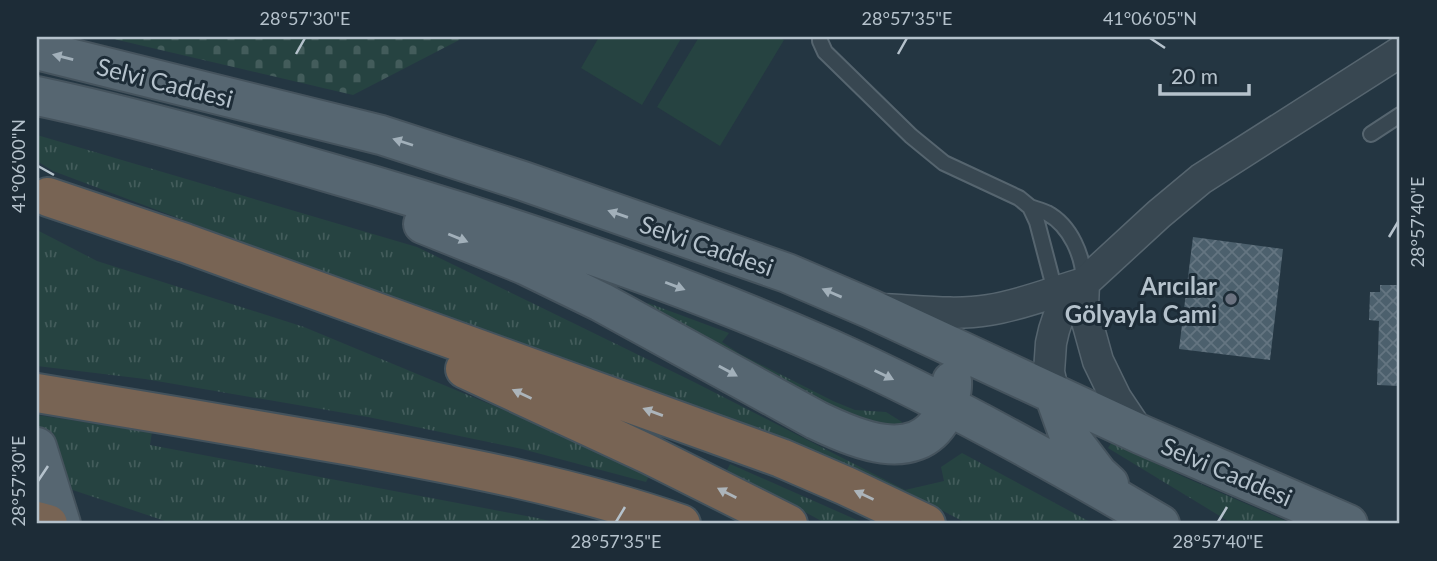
<svg xmlns="http://www.w3.org/2000/svg" width="1437" height="561" viewBox="0 0 1437 561" font-family="Lato,sans-serif">
<style>
.grass{fill:url(#grass-tufts)}
.cemetery{fill:url(#cemetery-stones)}
.green{fill:#264341}
.building{fill:url(#building-cross-hatch)}
.lines{fill:none;stroke-linecap:round;stroke-linejoin:round}
.service-casing{stroke:#56656f;stroke-width:18}
.minor-casing{stroke:#56656f;stroke-width:33}
.primary-casing{stroke:#45535d;stroke-width:42}
.motorway-casing{stroke:#43525c;stroke-width:42}
.service{stroke:#384751;stroke-width:14}
.minor{stroke:#384751;stroke-width:30}
.primary{stroke:#566671;stroke-width:38}
.motorway{stroke:#786454;stroke-width:38}
.oneway{fill:#a2b0ba}
.oneway2{fill:#acb4ba}
.ticks{fill:none;stroke:#b5c2cc;stroke-width:2.5}
.worship-dot{fill:#6b7280;stroke:#1d2c37;stroke-width:2.5}
.labels{text-anchor:middle;dominant-baseline:central;stroke-width:6;stroke-linejoin:round;paint-order:stroke}
.street-label{font-size:24px;fill:#b5c2cc;stroke:#1d2c37}
.poi-label{font-size:24px;font-weight:bold;fill:#b5c2cc;stroke:#1d2c37;text-anchor:end}
.neatline{fill:none;stroke:#b5c2cc;stroke-width:2.5}
.ticks-label{font-size:18px;text-anchor:middle;fill:#b5c2cc}
</style>
<defs>
<pattern id="grass-tufts" width="24" height="20" patternUnits="userSpaceOnUse" patternTransform="scale(1.75)"><rect width="24" height="20" fill="#264341"/><path d="M3 7l-1-3M5 7V3M7 7l1-3M15 17l-1-3M17 17v-4M19 17l1-3" fill="none" stroke="#435c5b"/></pattern>
<pattern id="cemetery-stones" width="16" height="16" patternUnits="userSpaceOnUse" patternTransform="scale(1.75)"><rect width="16" height="16" fill="#264341"/><path d="M2 7V4a2 2 0 0 1 4 0v3zM10 15v-3a2 2 0 0 1 4 0v3z" fill="#435c5b"/></pattern>
<pattern id="building-cross-hatch" width="8" height="8" patternUnits="userSpaceOnUse" patternTransform="scale(1.75)"><rect width="8" height="8" fill="#4c606d"/><path d="M0 0l8 8M0 8l8-8" fill="none" stroke="#647581"/></pattern>
</defs>
<rect width="100%" height="100%" fill="#243642"/>
<path class="grass" d="M37,135L417,247L694,382L905,490L944,481L941,467L962,453L1094,524H968L905,491L53,171L37,161Z
M37,230L97,261L304,327L533,422L649,476L646,482L522,449L368,417L145,379L37,366Z
M648,303L729,333L722,342L740,354L833,401L855,410L886,412L902,422L900,429L879,425L846,415L646,308Z
M37,415L152,432L150,445L537,518L562,524H174L37,478Z
M1112,442L1184,477L1293,524H1233L1108,448Z
M730,464L866,524H827L727,470Z"/>
<path class="cemetery" d="M105,37H465L353,95Z"/>
<path class="green" d="M599,37H682L642,105L581,68Z
M699,37H779L784,40L720,146L657,107Z"/>
<path class="building" d="M1193,237L1283,249L1270,360L1179,349Z
M1380,285H1400V386L1377,385L1379,321L1369,320L1370,292H1380Z"/>
<g class="lines">
<defs>
<path id="service" d="M820,37V41L825,52L911,136L944,163L1019,198L1030,207
M1371,134L1400,115
M1055,291L1037,222L1030,207C1036,209 1042,211 1047,213C1071,226 1083,256 1084,281"/>
<path id="minor" d="M1084,283L1083,307L1098,361L1116,398L1140,434
M879,309C914,310 954,316 989,310C1022,305 1053,292 1084,283
M1054,394L1049,372L1051,343L1054,330L1058,318L1067,302L1084,283L1159,214L1201,179L1400,52"/>
<path id="primary" d="M37,50L381,135L523,181L787,273L871,309L1140,434L1348,524
M37,96C136,117 233,145 330,173C499,221 667,277 828,348C942,399 1052,460 1160,524
M423,224L525,265L601,302L816,420C853,438 915,466 942,417C947,406 953,394 952,381
M1054,394L1069,436L1098,474L1109,484
M37,447L61,524"/>
<path id="motorway" d="M48,197L185,243L781,458L846,486L926,524
M465,369L650,455L788,524
M37,393C142,410 246,428 351,446C462,466 574,487 681,524
M37,521L48,524"/>
</defs>
<use href="#service" class="service-casing"/>
<use href="#minor" class="minor-casing"/>
<use href="#primary" class="primary-casing"/>
<use href="#motorway" class="motorway-casing"/>
<use href="#service" class="service"/>
<use href="#minor" class="minor"/>
<use href="#primary" class="primary"/>
<use href="#motorway" class="motorway"/>
</g>
<defs><path id="oneway-solid" d="M-6-.8H1V-3.2L6.5 0L1 3.2V.8H-6Z" transform="scale(1.75)"/></defs>
<g class="oneway">
<use href="#oneway-solid" transform="translate(63 57) rotate(-166)"/>
<use href="#oneway-solid" transform="translate(403 142) rotate(-162)"/>
<use href="#oneway-solid" transform="translate(618 214) rotate(-161)"/>
<use href="#oneway-solid" transform="translate(458 238) rotate(22)"/>
<use href="#oneway-solid" transform="translate(675 286) rotate(21)"/>
<use href="#oneway-solid" transform="translate(832 293) rotate(-157)"/>
<use href="#oneway-solid" transform="translate(728 371) rotate(29)"/>
<use href="#oneway-solid" transform="translate(884 375) rotate(26)"/>
</g>
<g class="oneway2">
<use href="#oneway-solid" transform="translate(522 394) rotate(-155)"/>
<use href="#oneway-solid" transform="translate(653 412) rotate(-160)"/>
<use href="#oneway-solid" transform="translate(727 493) rotate(-153)"/>
<use href="#oneway-solid" transform="translate(864 495) rotate(-155)"/>
</g>
<path class="ticks" d="M1150,38L1165,48M296,54L305,38M898,54L907,38M38,166L54,175M1389,237L1398,222M38,481L48,466M616,522L625,507M1218,522L1227,507"/>
<circle class="worship-dot" cx="1231" cy="299" r="7"/>
<g class="labels">
<g class="street-label">
<text transform="translate(165 82) rotate(14)">Selvi Caddesi</text>
<text transform="translate(707 245) rotate(19)">Selvi Caddesi</text>
<text transform="translate(1227 471) rotate(23)">Selvi Caddesi</text>
</g>
<g class="poi-label">
<text x="1217" y="285">Arıcılar<tspan x="1217" dy="28">Gölyayla Cami</tspan></text>
</g>
</g>
<rect width="1437" height="561" fill="none" stroke="#1d2c37" stroke-width="77"/>
<path d="M1160 84v10h89v-10" fill="none" stroke="#b5c2cc" stroke-width="3.5"/>
<text x="1171" y="84" font-size="21" fill="#b5c2cc" stroke="#1d2c37" stroke-width="5" paint-order="stroke">20 m</text>
<rect x="38" y="38" width="1360" height="484" class="neatline"/>
<g class="ticks-label">
<text x="305" y="25">28°57'30"E</text>
<text x="907" y="25">28°57'35"E</text>
<text x="1150" y="25">41°06'05"N</text>
<text transform="translate(19 166) rotate(-90)" y="6">41°06'00"N</text>
<text transform="translate(1418 222) rotate(-90)" y="6">28°57'40"E</text>
<text transform="translate(19 481) rotate(-90)" y="6">28°57'30"E</text>
<text x="616" y="548">28°57'35"E</text>
<text x="1218" y="548">28°57'40"E</text>
</g>
</svg>
